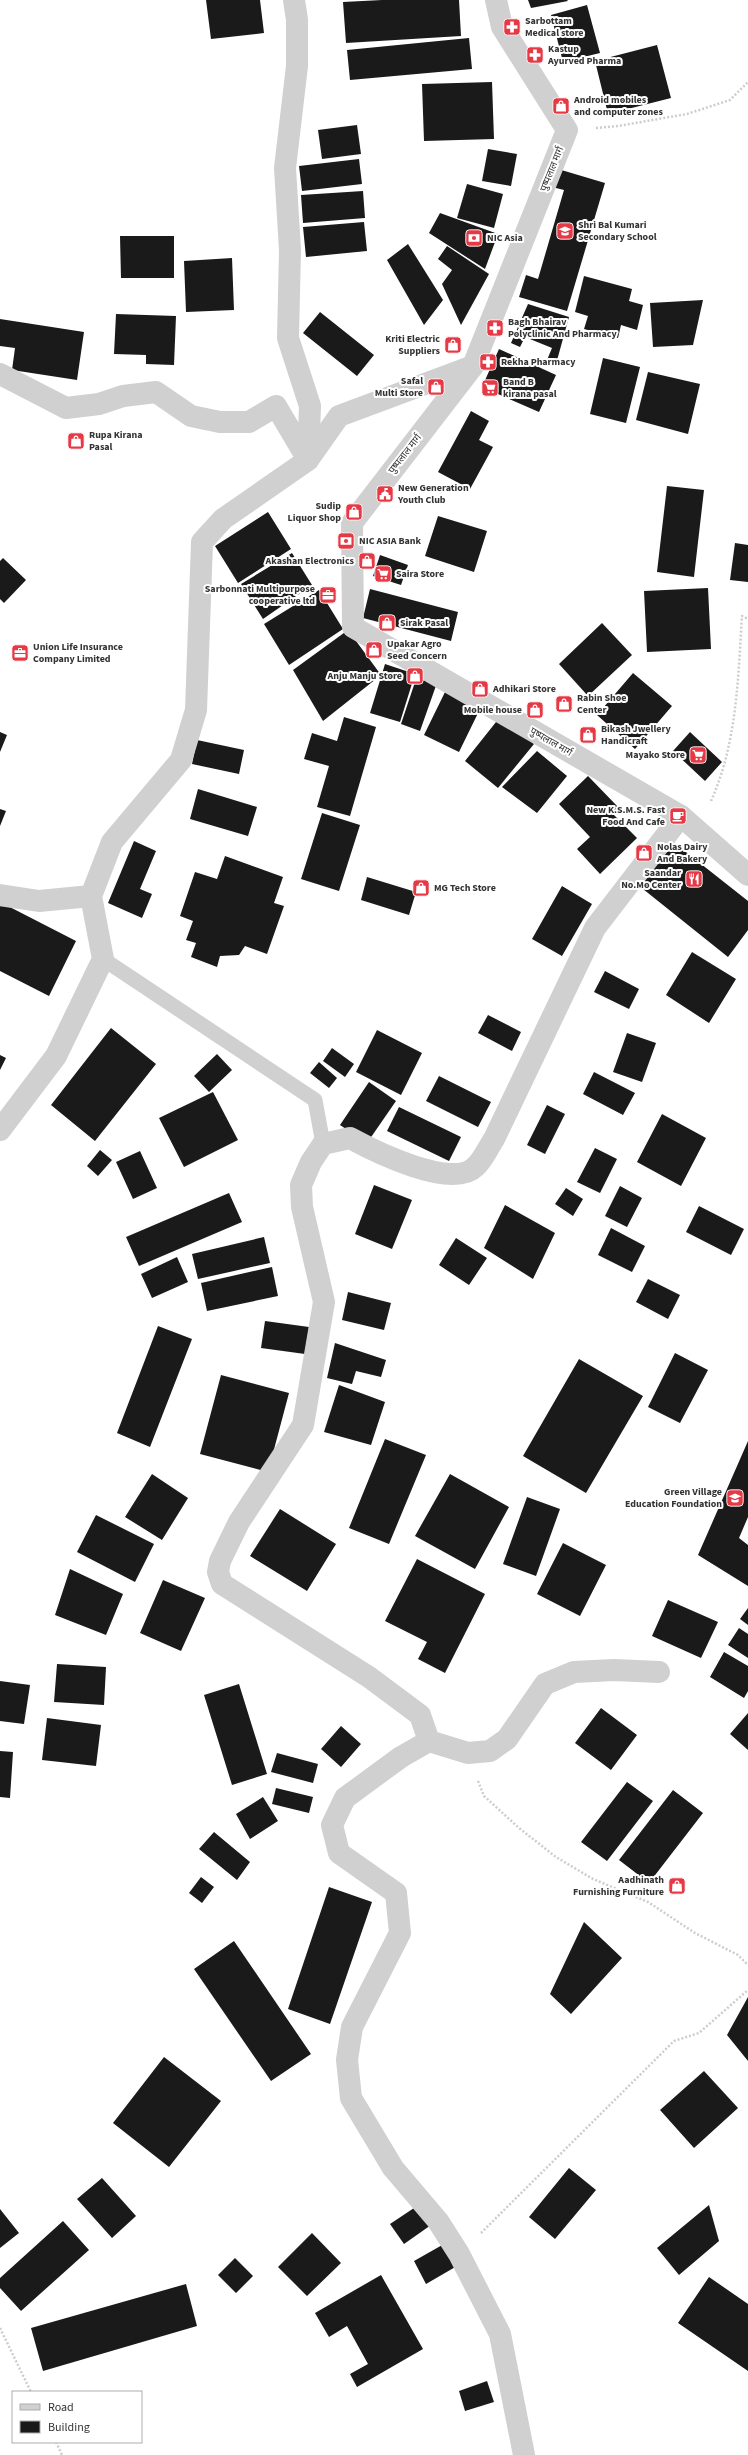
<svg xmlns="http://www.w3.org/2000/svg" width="748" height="2455" viewBox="0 0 748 2455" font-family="'Source Sans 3','Noto Sans Devanagari',sans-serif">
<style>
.building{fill:#1a1a1a}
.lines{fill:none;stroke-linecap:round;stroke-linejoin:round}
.path{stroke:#cdcdcd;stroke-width:2.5;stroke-dasharray:2 2;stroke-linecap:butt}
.service{stroke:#d0d0d0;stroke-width:15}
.minor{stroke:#d0d0d0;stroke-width:22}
.tertiary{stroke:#d0d0d0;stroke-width:22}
.labels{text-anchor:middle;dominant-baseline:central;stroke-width:4;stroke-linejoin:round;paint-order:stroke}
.poi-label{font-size:10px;font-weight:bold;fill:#333;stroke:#fff;text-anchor:start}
.street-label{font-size:10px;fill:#333;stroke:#fff}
</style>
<rect width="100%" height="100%" fill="#fff"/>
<path class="building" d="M206,0H260L264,33L211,39Z
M382,0H459L461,36L346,43L343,2Z
M528,0H567L568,1L531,8Z
M587,5L600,53L563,62L551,15Z
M469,38L472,69L350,80L347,50Z
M657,45L671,98L608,114L595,61Z
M492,82L494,139L424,141L422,84Z
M357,125L361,154L322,159L318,130Z
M488,149L517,154L511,186L482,181Z
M359,159L362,184L302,191L299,166Z
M558,169L605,183L567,311L519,297L526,275L538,279L564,190L552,187Z
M467,184L503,194L494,228L457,218Z
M363,191L365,218L303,223L301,195Z
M440,213L498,234L485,269L429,233Z
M364,222L367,251L306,257L303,227Z
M120,236H174V278H121Z
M408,244L443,300L424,325L387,260Z
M447,246L489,274L461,325L442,284L452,270L438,259Z
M232,258L234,310L186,312L184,261Z
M584,276L632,289L629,301L643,305L637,330L621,325L618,338L584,329L588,316L575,312Z
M703,300L693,345L653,347L650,303Z
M528,304L569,317L556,364L547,360L552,348L525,337L520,347L511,343Z
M320,312L374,355L357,376L303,333Z
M116,314L176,316L174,365L146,364V355L114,354Z
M0,319L84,332L77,380L12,370L15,348L0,346Z
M499,349L556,375L539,412L482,387Z
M603,358L640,367L626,423L590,414Z
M648,372L700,384L688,434L636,420Z
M471,411L489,421L479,440L493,447L470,489L438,472Z
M667,486L704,490L694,577L657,572Z
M268,512L291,549L238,583L215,546Z
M438,516L487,531L474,572L425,556Z
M735,543L748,545V582L730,580Z
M292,553L312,585L263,619L241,584Z
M380,555L408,565L401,585L373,576Z
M3,558L26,580L4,603L0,599V561Z
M708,588L711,649L647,652L644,591Z
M370,589L458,612L451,641L363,618Z
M319,590L343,629L289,665L264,624Z
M602,623L632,655L588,696L559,664Z
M348,630L381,675L323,721L293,670Z
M385,664L415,674L400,722L370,713Z
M633,673L672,706L635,749L597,715Z
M417,676L438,680L420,731L401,724Z
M446,690L481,707L459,752L424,735Z
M344,717L376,727L350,816L317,807L329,766L304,759L312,733L337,741Z
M500,717L534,744L498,788L465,761Z
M0,732L7,735L0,752Z
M690,732L722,762L705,781L673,751Z
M197,740L244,750L239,774L192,764Z
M537,751L567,776L537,813L502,787Z
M588,776L619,808L613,814L637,838L600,874L577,849L590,837L559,804Z
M198,789L257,807L248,836L190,819Z
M0,809L6,811L0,826Z
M322,813L360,825L339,891L301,879Z
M134,841L156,851L140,889L152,894L142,918L108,903Z
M672,841L748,901V930L728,957L638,885Z
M225,856L283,877L274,903L284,906L267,954L245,946L239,955L220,956L217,967L191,957L196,943L186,940L193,921L180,916L195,872L217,879Z
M367,877L416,892L409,915L361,900Z
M562,886L592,904L562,956L532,939Z
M0,902L76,941L49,996L0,971Z
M692,952L736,979L709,1023L666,995Z
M605,971L639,989L629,1009L594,992Z
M488,1015L521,1032L512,1051L478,1033Z
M111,1028L156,1064L95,1141L51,1105Z
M377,1030L422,1053L401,1095L356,1072Z
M627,1033L656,1043L642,1082L613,1072Z
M332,1048L354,1064L345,1077L323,1061Z
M217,1054L232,1070L209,1092L194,1076Z
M0,1055L6,1058L0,1070Z
M319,1062L337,1078L329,1088L310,1073Z
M594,1072L635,1093L623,1115L583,1094Z
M439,1076L491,1102L478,1127L426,1101Z
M369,1082L396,1101L367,1143L340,1125Z
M213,1092L238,1140L184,1167L159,1118Z
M547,1105L565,1114L545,1154L527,1145Z
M399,1107L461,1137L449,1161L387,1131Z
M662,1114L706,1138L681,1186L637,1162Z
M595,1148L617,1159L600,1193L577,1182Z
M100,1150L112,1160L98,1176L87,1166Z
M140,1151L157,1188L133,1199L116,1162Z
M374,1185L412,1200L392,1249L355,1234Z
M620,1186L642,1198L627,1227L605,1216Z
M566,1188L583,1199L573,1216L555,1204Z
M229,1193L242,1222L139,1266L126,1237Z
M505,1205L555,1233L533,1279L484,1248Z
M699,1206L744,1229L731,1255L686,1232Z
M611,1228L645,1246L632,1272L598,1255Z
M264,1237L270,1263L198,1279L192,1254Z
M456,1238L487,1258L469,1285L439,1265Z
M177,1257L188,1282L152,1298L141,1274Z
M272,1267L278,1296L207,1311L201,1283Z
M648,1279L680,1295L668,1319L636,1302Z
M348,1292L391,1303L384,1330L342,1320Z
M265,1321L309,1327L305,1354L261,1348Z
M158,1326L192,1339L150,1447L117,1433Z
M335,1343L386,1360L381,1377L356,1371L352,1384L327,1378Z
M675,1353L708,1370L680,1423L648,1407Z
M579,1359L643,1396L586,1493L523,1456Z
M221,1375L289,1393L268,1472L200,1454Z
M339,1385L385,1402L371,1445L324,1432Z
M385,1439L426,1455L389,1544L349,1528Z
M748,1441V1517L739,1538L748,1545V1586L698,1555Z
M152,1474L188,1498L162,1540L125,1517Z
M450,1474L509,1507L475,1569L415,1536Z
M527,1497L560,1509L536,1576L503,1564Z
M280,1509L336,1544L307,1591L250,1556Z
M96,1515L154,1544L135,1582L77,1552Z
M563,1543L606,1565L580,1616L537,1594Z
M417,1559L485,1594L445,1673L418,1659L427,1642L385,1621Z
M70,1569L123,1594L106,1635L55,1615Z
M163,1580L205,1598L181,1651L140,1633Z
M668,1600L718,1622L701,1658L652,1636Z
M748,1608V1625L740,1619Z
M739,1628L748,1634V1658L728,1645Z
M724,1652L748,1666V1691L744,1698L710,1677Z
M57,1664L106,1667L104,1705L54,1702Z
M0,1681L30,1685L24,1724L0,1721Z
M239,1684L267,1774L232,1785L204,1695Z
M601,1708L637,1735L611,1770L575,1743Z
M748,1713V1750L730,1734Z
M47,1718L101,1725L96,1766L42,1760Z
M341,1726L361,1744L341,1767L321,1749Z
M0,1751L13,1752L10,1798L0,1797Z
M277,1753L318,1764L313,1783L271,1772Z
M627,1782L653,1801L607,1861L581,1842Z
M276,1788L313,1797L309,1813L272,1804Z
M673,1790L703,1813L649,1883L619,1860Z
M263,1797L278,1821L250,1839L236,1814Z
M214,1832L250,1862L237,1880L199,1849Z
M201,1877L214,1887L202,1903L189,1893Z
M329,1887L372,1902L330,2024L288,2009Z
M584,1922L622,1958L571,2014L550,1994Z
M234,1941L311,2054L271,2081L194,1969Z
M748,1997V2061L727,2035Z
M164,2057L221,2101L169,2167L113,2123Z
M704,2071L738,2108L694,2148L660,2110Z
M569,2168L596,2190L555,2239L529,2217Z
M102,2178L136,2216L112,2238L77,2199Z
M709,2205L719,2241L679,2275L657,2248Z
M417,2206L431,2225L404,2244L390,2224Z
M0,2209L19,2233L0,2248Z
M63,2221L89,2250L21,2311L0,2288V2278Z
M312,2233L341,2263L307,2296L278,2267Z
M444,2244L457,2266L426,2284L414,2261Z
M235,2258L253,2276L236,2293L218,2275Z
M381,2275L423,2349L357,2387L350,2374L368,2364L347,2326L329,2337L315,2313Z
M709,2277L748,2304V2371L678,2323Z
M186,2284L197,2326L43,2371L31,2328Z
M487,2381L494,2402L465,2411L459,2391Z"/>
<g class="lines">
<path class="path" d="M596,128L618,126L687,114L730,100L748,82
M711,801C737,743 738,679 742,616L748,619
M478,1781L484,1796L519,1828L556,1857L593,1879L648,1902L695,1933L738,1955L748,1965
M481,2233L674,2041L699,2033L748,1990
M0,2328L31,2392
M56,2442L62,2455"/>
<path class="service" d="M103,959L315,1100L323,1144"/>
<path class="minor" d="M294,0L297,20V66L285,168L290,250L288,338L310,406L308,460
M0,374L66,408L99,404L123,396L156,392L191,416L220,422H249L276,406L308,460
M0,895L39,901L91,896L112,842L181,760L196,710L202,542L223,519L308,460L339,416L473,366
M0,1130L56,1056L103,959L91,896
M429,1741L468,1753L490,1751L507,1739L545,1684L574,1672L614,1670L659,1672
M524,2455L500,2334L459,2254L438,2221L393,2168L351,2098L347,2060L352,2027L400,1933L396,1893L339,1853L332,1825L345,1798L401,1757L429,1741L420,1715L369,1677L222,1584L218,1572L220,1561L239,1522L303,1425L324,1302L302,1207L301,1185L311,1162L323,1144L350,1138C374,1151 452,1190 475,1167C483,1160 488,1148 494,1139L595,928L681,816"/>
<path class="tertiary" d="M496,0L502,27L567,130L473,366L352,523L353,627L681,816L748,875"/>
</g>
<defs>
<symbol id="pharmacy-square" viewBox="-11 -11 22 22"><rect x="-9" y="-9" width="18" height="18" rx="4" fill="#e63946" stroke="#fff"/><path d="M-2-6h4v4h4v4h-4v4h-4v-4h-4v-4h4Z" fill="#fff"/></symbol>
<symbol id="shop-square" viewBox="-11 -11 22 22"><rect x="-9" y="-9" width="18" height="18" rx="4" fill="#e63946" stroke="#fff"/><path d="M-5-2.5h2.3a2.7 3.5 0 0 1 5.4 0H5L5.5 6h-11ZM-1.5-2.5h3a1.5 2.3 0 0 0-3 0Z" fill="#fff"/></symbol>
<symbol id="school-square" viewBox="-11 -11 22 22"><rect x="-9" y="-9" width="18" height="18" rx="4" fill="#e63946" stroke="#fff"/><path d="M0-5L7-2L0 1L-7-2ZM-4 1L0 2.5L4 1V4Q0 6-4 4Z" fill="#fff"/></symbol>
<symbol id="bank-square" viewBox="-11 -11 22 22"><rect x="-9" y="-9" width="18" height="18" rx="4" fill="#e63946" stroke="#fff"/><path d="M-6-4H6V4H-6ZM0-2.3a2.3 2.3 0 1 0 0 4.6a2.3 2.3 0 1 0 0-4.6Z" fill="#fff"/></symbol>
<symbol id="supermarket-square" viewBox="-11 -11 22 22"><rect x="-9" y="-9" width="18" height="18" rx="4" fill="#e63946" stroke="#fff"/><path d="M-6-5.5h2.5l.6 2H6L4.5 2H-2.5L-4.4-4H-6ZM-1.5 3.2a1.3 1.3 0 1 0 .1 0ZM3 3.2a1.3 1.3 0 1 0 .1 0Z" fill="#fff"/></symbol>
<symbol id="civic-square" viewBox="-11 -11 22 22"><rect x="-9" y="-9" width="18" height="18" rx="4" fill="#e63946" stroke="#fff"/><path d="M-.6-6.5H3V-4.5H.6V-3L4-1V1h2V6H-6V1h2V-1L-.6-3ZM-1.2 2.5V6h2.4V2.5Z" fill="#fff"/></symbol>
<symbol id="office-square" viewBox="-11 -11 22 22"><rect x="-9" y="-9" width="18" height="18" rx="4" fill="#e63946" stroke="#fff"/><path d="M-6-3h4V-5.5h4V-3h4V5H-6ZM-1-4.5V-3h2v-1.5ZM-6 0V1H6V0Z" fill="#fff"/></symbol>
<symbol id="cafe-square" viewBox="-11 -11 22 22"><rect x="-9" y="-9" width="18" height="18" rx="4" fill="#e63946" stroke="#fff"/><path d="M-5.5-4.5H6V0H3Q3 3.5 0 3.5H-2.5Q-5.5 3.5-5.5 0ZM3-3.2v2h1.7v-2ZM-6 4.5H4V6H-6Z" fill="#fff"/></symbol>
<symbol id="restaurant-square" viewBox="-11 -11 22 22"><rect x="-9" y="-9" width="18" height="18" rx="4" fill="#e63946" stroke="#fff"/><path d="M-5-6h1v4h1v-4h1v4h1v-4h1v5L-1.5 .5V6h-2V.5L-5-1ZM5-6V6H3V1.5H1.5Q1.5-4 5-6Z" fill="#fff"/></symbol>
</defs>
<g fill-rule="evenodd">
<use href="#pharmacy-square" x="502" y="17" width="20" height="20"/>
<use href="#pharmacy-square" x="525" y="45" width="20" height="20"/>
<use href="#shop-square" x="551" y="96" width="20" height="20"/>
<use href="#school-square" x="555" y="221" width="20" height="20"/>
<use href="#bank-square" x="464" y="228" width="20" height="20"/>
<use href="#pharmacy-square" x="485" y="318" width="20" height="20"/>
<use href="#shop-square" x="443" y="335" width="20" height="20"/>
<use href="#pharmacy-square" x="478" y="352" width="20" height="20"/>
<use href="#shop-square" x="426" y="377" width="20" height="20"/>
<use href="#supermarket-square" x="480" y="378" width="20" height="20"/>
<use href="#shop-square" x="66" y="431" width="20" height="20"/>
<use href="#civic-square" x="375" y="484" width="20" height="20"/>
<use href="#shop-square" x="344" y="502" width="20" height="20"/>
<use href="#bank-square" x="336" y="531" width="20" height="20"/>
<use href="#shop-square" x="357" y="551" width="20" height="20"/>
<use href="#supermarket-square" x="373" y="564" width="20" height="20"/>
<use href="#office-square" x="318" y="585" width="20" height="20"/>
<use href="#shop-square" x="377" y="613" width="20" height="20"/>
<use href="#shop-square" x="364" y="640" width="20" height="20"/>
<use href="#office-square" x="10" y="643" width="20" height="20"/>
<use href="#shop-square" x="405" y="666" width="20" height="20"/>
<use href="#shop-square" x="470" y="679" width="20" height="20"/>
<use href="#shop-square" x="554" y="694" width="20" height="20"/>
<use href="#shop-square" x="525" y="700" width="20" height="20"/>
<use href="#shop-square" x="578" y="725" width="20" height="20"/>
<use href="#supermarket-square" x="688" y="745" width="20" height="20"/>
<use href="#cafe-square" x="668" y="806" width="20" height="20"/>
<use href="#shop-square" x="634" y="843" width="20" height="20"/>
<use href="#restaurant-square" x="684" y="869" width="20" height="20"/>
<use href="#shop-square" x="411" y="878" width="20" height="20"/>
<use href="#school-square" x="725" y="1488" width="20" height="20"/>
<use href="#shop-square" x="667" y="1876" width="20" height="20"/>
</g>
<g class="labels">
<g class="poi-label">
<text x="525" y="21">Sarbottam<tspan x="525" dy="12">Medical store</tspan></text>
<text x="548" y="49">Kastup<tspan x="548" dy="12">Ayurved Pharma</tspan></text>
<text x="574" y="100">Android mobiles<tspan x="574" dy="12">and computer zones</tspan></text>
<text x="578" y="225">Shri Bal Kumari<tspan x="578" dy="12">Secondary School</tspan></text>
<text x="487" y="238">NIC Asia</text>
<text x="508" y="322">Bagh Bhairav<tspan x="508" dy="12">Polyclinic And Pharmacy</tspan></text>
<text x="440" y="339" text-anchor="end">Kriti Electric<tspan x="440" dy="12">Suppliers</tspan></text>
<text x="501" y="362">Rekha Pharmacy</text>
<text x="423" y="381" text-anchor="end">Safal<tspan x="423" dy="12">Multi Store</tspan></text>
<text x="503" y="382">Band B<tspan x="503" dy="12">kirana pasal</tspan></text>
<text x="89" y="435">Rupa Kirana<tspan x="89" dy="12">Pasal</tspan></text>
<text x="398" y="488">New Generation<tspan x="398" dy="12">Youth Club</tspan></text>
<text x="341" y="506" text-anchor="end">Sudip<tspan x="341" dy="12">Liquor Shop</tspan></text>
<text x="359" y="541">NIC ASIA Bank</text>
<text x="354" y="561" text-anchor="end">Akashan Electronics</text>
<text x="396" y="574">Saira Store</text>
<text x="315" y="589" text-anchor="end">Sarbonnati Multipurpose<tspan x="315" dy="12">cooperative ltd</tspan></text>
<text x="400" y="623">Sirak Pasal</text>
<text x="387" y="644">Upakar Agro<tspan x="387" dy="12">Seed Concern</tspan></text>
<text x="33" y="647">Union Life Insurance<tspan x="33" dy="12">Company Limited</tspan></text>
<text x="402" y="676" text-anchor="end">Anju Manju Store</text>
<text x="493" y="689">Adhikari Store</text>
<text x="577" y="698">Rabin Shoe<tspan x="577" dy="12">Center</tspan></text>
<text x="522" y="710" text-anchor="end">Mobile house</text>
<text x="601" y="729">Bikash Jwellery<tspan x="601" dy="12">Handicraft</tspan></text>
<text x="685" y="755" text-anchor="end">Mayako Store</text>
<text x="665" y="810" text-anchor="end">New K.S.M.S. Fast<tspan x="665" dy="12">Food And Cafe</tspan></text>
<text x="657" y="847">Nolas Dairy<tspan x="657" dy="12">And Bakery</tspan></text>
<text x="681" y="873" text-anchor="end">Saandar<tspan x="681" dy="12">No.Mo Center</tspan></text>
<text x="434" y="888">MG Tech Store</text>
<text x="722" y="1492" text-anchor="end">Green Village<tspan x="722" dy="12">Education Foundation</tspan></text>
<text x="664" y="1880" text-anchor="end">Aadhinath<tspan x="664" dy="12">Furnishing Furniture</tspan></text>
</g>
<g class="street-label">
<text transform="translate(552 169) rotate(-68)">पुष्पलाल मार्ग</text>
<text transform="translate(405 454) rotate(-52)">पुष्पलाल मार्ग</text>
<text transform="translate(551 742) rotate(30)">पुष्पलाल मार्ग</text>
</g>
</g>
<rect x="12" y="2391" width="130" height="52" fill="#ffffff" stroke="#adadad"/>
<rect x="20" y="2404" width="20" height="6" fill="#d0d0d0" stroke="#adadad"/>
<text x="48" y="2411" font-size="12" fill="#333333">Road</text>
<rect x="20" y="2421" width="20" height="12" fill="#1a1a1a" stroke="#adadad"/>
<text x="48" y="2431" font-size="12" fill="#333333">Building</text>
</svg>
